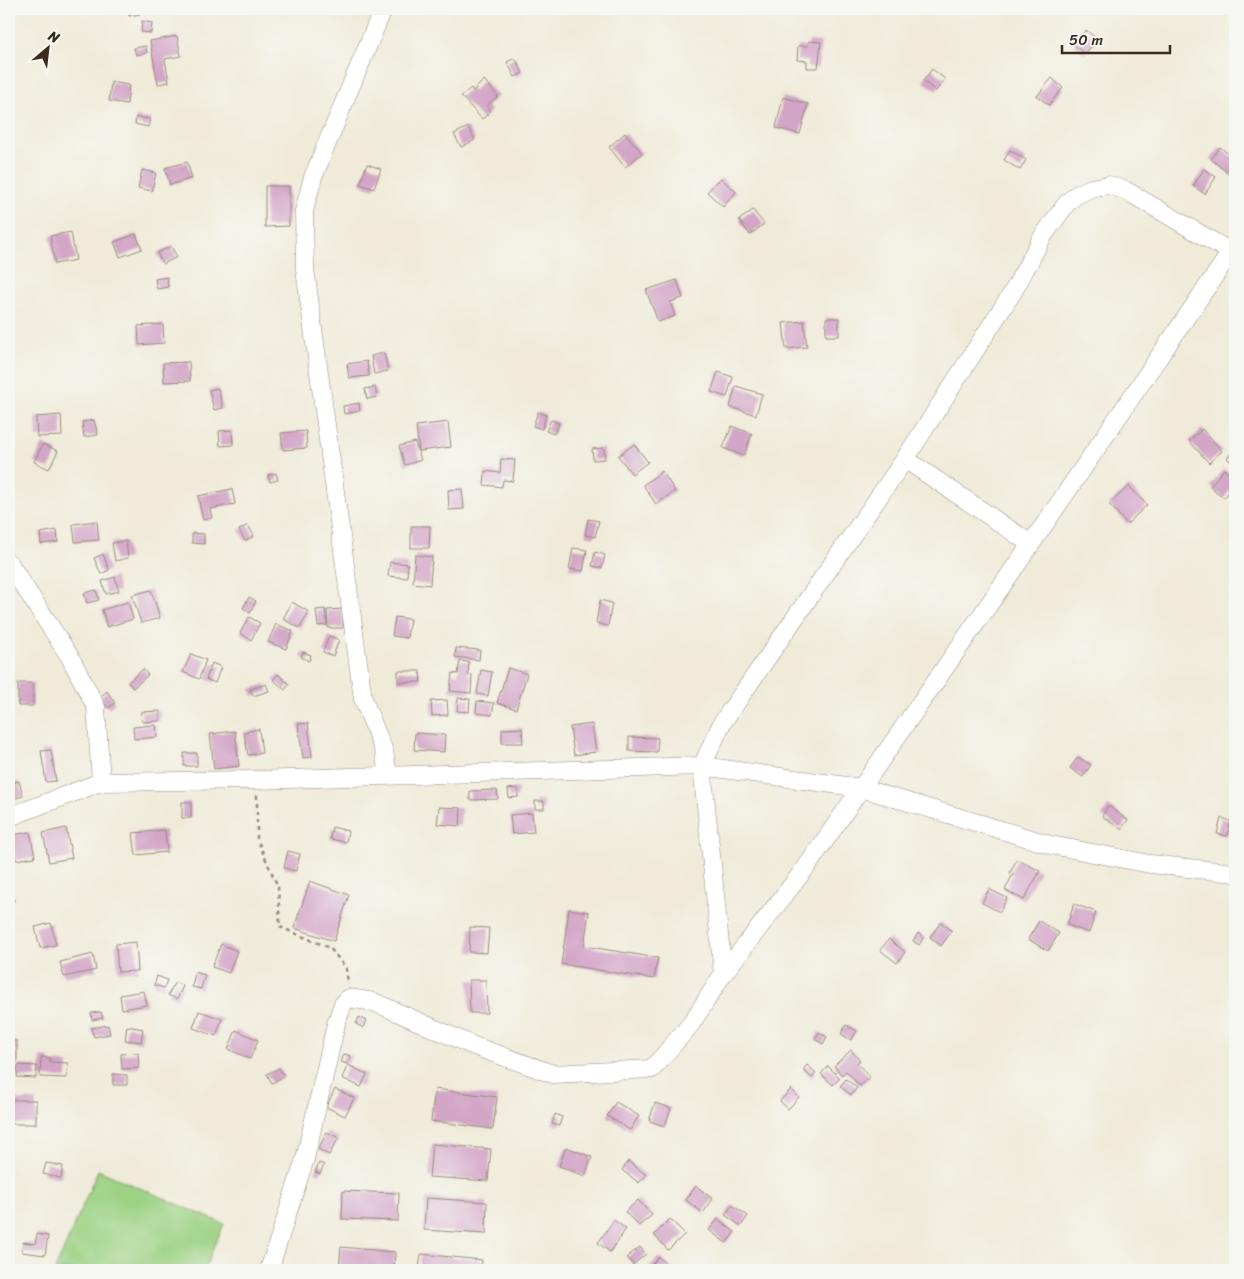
<svg xmlns="http://www.w3.org/2000/svg" width="1244" height="1279" viewBox="0 0 1244 1279" font-family="Sriracha,sans-serif">
<style>
.green{fill:#9dd284;stroke:#6c7e51}
.building{fill:#d3a5c7}
.lines{fill:none;stroke-linecap:round;stroke-linejoin:round}
.street-casing{stroke:#968a7c;stroke-width:19}
.path{stroke:#968a7c;stroke-width:2.5;stroke-dasharray:4 4;stroke-linecap:butt}
.street{stroke:#fff;stroke-width:18}
</style>
<rect width="100%" height="100%" fill="#f6f6f2"/>
<filter id="ink" filterUnits="userSpaceOnUse"><feTurbulence type="fractalNoise" baseFrequency=".02" numOctaves="2"/><feDisplacementMap in="SourceGraphic" scale="10" xChannelSelector="R" yChannelSelector="G"/><feConvolveMatrix kernelMatrix="1 2 1 2 8 2 1 2 1" color-interpolation-filters="sRGB"/></filter>
<filter id="wash" filterUnits="userSpaceOnUse"><feTurbulence type="fractalNoise" baseFrequency=".0096" numOctaves="4" result="noise"/><feDisplacementMap in="SourceGraphic" scale="20" xChannelSelector="R" yChannelSelector="G"/><feGaussianBlur stdDeviation="1.12" result="paint"/><feColorMatrix in="noise" values="0 0 0 0 0 0 0 0 0 0 0 0 0 0 0 0 0 1.4 0 .05"/><feComposite in="paint" operator="in"/></filter>
<g filter="url(#wash)">
<rect width="100%" height="100%" fill="#f0ebd9"/>
<path class="green" d="M98,1170L224,1224L204,1270H55Z"/>
<g id="blocks">
<path class="building" d="M128,9H139L140,14L129,16Z
M142,21L152,23L151,33L141,32Z
M1086,30L1097,39L1085,54L1074,45Z
M177,36L181,56L165,59L169,82L158,84L150,41Z
M809,41L821,42L818,68H807V61L797,60L798,46H808Z
M146,46L147,53L136,55L134,48Z
M515,58L523,73L515,77L507,62Z
M932,69L945,79L936,91L923,81Z
M1052,78L1063,88L1049,105L1037,96Z
M484,80L498,96L487,106L491,111L482,119L461,96L471,88L473,91Z
M111,82L129,85L127,104L109,101Z
M783,97L808,104L800,134L776,128Z
M136,117L150,119L148,127L135,124Z
M468,127L475,140L461,147L454,134Z
M625,133L642,153L625,167L609,147Z
M1220,147L1232,157L1235,153V179L1211,159Z
M1010,150L1026,160L1020,170L1004,160Z
M187,162L192,178L170,185L165,168Z
M367,164L381,169L374,189L360,184Z
M1204,169L1216,177L1205,194L1193,186Z
M142,170L156,173L152,191L138,188Z
M721,178L736,192L723,207L707,192Z
M265,186H289V226L265,227Z
M753,210L764,224L750,235L739,220Z
M71,232L76,260L55,264L50,236Z
M136,234L142,249L120,257L114,242Z
M171,246L177,257L163,264L157,253Z
M167,277L168,287L157,289L155,279Z
M677,280L683,298L670,302L675,316L658,322L646,290Z
M826,318H839V336H826Z
M804,321L807,347L786,349L783,323Z
M163,324L164,343L139,345L138,326Z
M384,353L388,371L374,374L371,356Z
M367,361L369,376L349,378L347,364Z
M189,362L190,381L164,382L163,363Z
M718,372L733,377L727,397L711,392Z
M736,386L762,394L756,415L730,407Z
M375,387L377,397L367,399L365,389Z
M218,388L223,408L214,410L209,390Z
M359,403L360,411L344,414L343,406Z
M538,412L546,415L542,429L533,426Z
M61,415L62,436L37,437L36,417Z
M94,420L98,435L84,437L82,422Z
M551,420L559,423L554,434L546,431Z
M448,422L451,447L419,451L416,426Z
M732,426L752,434L744,456L723,448Z
M1202,429L1222,451L1209,463L1189,441Z
M232,430L233,445L220,446L219,431Z
M306,431L307,448L283,450L281,433Z
M415,442L421,460L405,465L399,446Z
M43,444L58,451L49,469L34,462Z
M634,444L648,462L632,474L618,456Z
M604,448L605,459L593,460L592,449Z
M1235,449V460L1232,463L1227,458Z
M501,459L515,460L513,481L503,480L502,487L484,485L485,471L500,473Z
M1224,469L1235,479V484L1224,498L1210,486Z
M662,471L675,491L656,504L643,485Z
M276,473L278,480L270,482L268,475Z
M1129,486L1147,505L1127,524L1109,504Z
M232,489L235,504L210,509L212,518L203,520L198,496Z
M462,489L464,509L449,510L448,490Z
M588,519L599,521L595,537L585,535Z
M97,521L99,540L75,542L73,524Z
M248,525L254,536L245,541L239,530Z
M411,526H430L429,548H411Z
M57,530L58,542L41,544L40,533Z
M192,533L204,534V544L192,543Z
M126,541L128,558L115,561L112,543Z
M573,548L587,550L583,571L569,569Z
M595,552L605,555L602,568L592,566Z
M103,554L109,570L101,574L94,558Z
M415,555L432,557L430,585L413,583Z
M390,562L408,564L407,578L388,576Z
M115,577L119,591L106,594L102,581Z
M96,590L99,600L87,603L84,593Z
M151,590L160,618L141,623L132,595Z
M249,597L256,601L250,613L243,608Z
M600,600L612,603L608,626L596,623Z
M128,602L133,619L107,627L102,610Z
M292,602L309,612L300,628L283,619Z
M325,609L327,625L318,626L316,610Z
M343,609V628H328L327,610Z
M249,617L260,623L251,640L240,633Z
M395,617L410,619L407,638L392,636Z
M276,624L293,631L286,649L268,642Z
M329,636L339,640L333,656L323,652Z
M456,648L480,650L479,660L455,657Z
M303,652L311,655L309,661L301,657Z
M191,654L206,660L199,679L183,672Z
M460,661L469,662L468,675H472L471,693L450,691L452,673L458,674Z
M212,663L221,667L215,683L206,679Z
M508,668L527,674L516,709L497,703Z
M143,669L148,675L133,688L128,682Z
M481,670L492,672L488,696L477,694Z
M398,671H420L421,682H398Z
M278,674L289,684L285,690L273,680Z
M18,683H33V706H18Z
M266,684L269,691L253,696L250,689Z
M107,691L115,703L108,708L100,697Z
M458,698L470,699L469,712L457,711Z
M447,700L448,715L432,716L431,701Z
M477,701L494,703L492,715L476,713Z
M160,711V721L142,722L141,712Z
M308,723L312,757L303,758L298,724Z
M592,724L596,752L574,755L570,727Z
M156,725L157,737L134,739L133,727Z
M522,728L523,743H502V729Z
M259,729L262,753L248,755L244,732Z
M235,731L239,766L214,769L210,734Z
M415,733L445,735L444,752L414,750Z
M629,737L658,738L657,752L629,751Z
M51,750L56,781L46,782L41,751Z
M184,753H197V766H184Z
M1078,757L1091,765L1083,777L1070,768Z
M19,781L23,796L9,800V784Z
M518,788V797L509,798L508,789Z
M497,790L498,799L470,800V791Z
M535,801H544V809H535Z
M182,802H191V818H182Z
M1108,806L1128,820L1121,829L1102,816Z
M439,807L461,808L460,826L437,824Z
M532,813L534,832L512,834L510,815Z
M1221,818L1231,821L1227,836L1217,834Z
M332,827L348,831L346,842L330,839Z
M66,828L72,858L49,862L43,833Z
M165,830L167,852L136,855L133,833Z
M30,832L35,857L16,860L11,835Z
M288,851L300,854L296,871L284,868Z
M1017,859L1040,871L1024,900L1005,890L1013,874L1010,873Z
M9,874L14,901L9,902Z
M310,881L349,895L334,941L294,928Z
M989,889L1007,898L1000,912L982,903Z
M1074,904L1096,912L1089,933L1067,925Z
M569,909L589,912L584,946L658,958L654,979L561,964Z
M1039,921L1059,933L1048,951L1028,939Z
M941,922L952,931L941,946L930,937Z
M51,923L56,945L40,948L35,927Z
M470,927L489,928L487,953L469,952Z
M918,933L924,937L919,945L913,941Z
M889,939L905,952L897,963L880,950Z
M136,942L138,971L118,972L116,944Z
M221,944L237,951L229,973L212,967Z
M93,954L96,970L64,977L60,962Z
M195,972L205,975L201,989L192,987Z
M157,976L167,980L164,988L154,985Z
M469,980H486L487,1013H470Z
M175,982L183,986L177,999L168,995Z
M144,991L147,1005L122,1009L120,995Z
M199,1011L222,1019L216,1036L193,1028Z
M101,1012L103,1018L92,1020L91,1013Z
M359,1017L366,1021L363,1028L356,1024Z
M108,1025L110,1034L94,1037L91,1028Z
M846,1025L857,1031L851,1040L841,1034Z
M127,1026L143,1029L141,1042L125,1040Z
M236,1030L258,1040L250,1059L228,1049Z
M819,1032L827,1037L823,1044L815,1039Z
M9,1041H17V1062L9,1061Z
M851,1050L860,1060L857,1063L870,1077L860,1086L846,1071L842,1075L834,1066Z
M138,1053L139,1068L122,1069L121,1054Z
M344,1054L351,1056L348,1064L341,1062Z
M41,1057L50,1058V1062L68,1063L67,1078L40,1077Z
M18,1065L37,1066L36,1078L17,1077Z
M348,1065L367,1074L361,1087L342,1078Z
M807,1065L816,1073L812,1078L803,1070Z
M828,1066L840,1078L833,1085L821,1074Z
M279,1068L284,1076L272,1083L267,1074Z
M113,1074L127,1075V1085H113Z
M846,1079L857,1088L851,1095L840,1086Z
M335,1089L354,1098L345,1116L326,1107Z
M435,1089L497,1097L493,1129L431,1121Z
M791,1089L799,1097L788,1109L780,1101Z
M9,1100H36V1124H9Z
M616,1102L639,1116L630,1130L607,1116Z
M655,1103L671,1108L665,1126L649,1121Z
M555,1114L562,1117L559,1126L552,1124Z
M327,1132L339,1138L329,1155L318,1149Z
M432,1144L491,1149L488,1181L429,1177Z
M566,1147L592,1157L585,1176L559,1166Z
M628,1161L646,1175L639,1183L622,1170Z
M46,1163L63,1166L61,1178L43,1174Z
M319,1163L324,1165L320,1174L315,1172Z
M696,1186L713,1199L703,1213L686,1200Z
M343,1191L399,1193L398,1221L342,1219Z
M426,1198L487,1202L486,1234L424,1230Z
M638,1200L652,1215L639,1226L625,1212Z
M732,1205L748,1216L741,1226L725,1215Z
M670,1219L685,1234L668,1250L654,1235Z
M718,1219L735,1232L726,1243L709,1230Z
M614,1220L626,1229L610,1252L598,1243Z
M37,1234L48,1236L45,1255L22,1252L23,1242L35,1244Z
M341,1247L395,1252L394,1270H339Z
M640,1247L646,1254L633,1265L627,1257Z
M421,1254L482,1260L481,1270H419Z
M659,1257L673,1270H649L647,1269Z"/>
</g>
</g>
<g filter="url(#ink)">
<use href="#blocks" fill-opacity="0" stroke="#968a7c" stroke-width="1"/>
<g class="lines">
<defs>
<path id="street" d="M383,9L313,177L304,211L305,269L363,699L384,751L388,775
M905,459L1031,544
M9,563L70,657L96,707L101,782
M9,817L101,782L256,780L702,766L861,788L1051,845L1150,864L1235,873
M723,974L702,766L722,723L905,459L1014,290L1043,236L1067,203L1076,195L1091,188L1108,185L1125,190L1231,252
M269,1270L305,1159L336,1024L343,1004L349,998L374,1002L474,1046L553,1074L652,1069L691,1024L723,974L807,866L1031,544L1235,246"/>
</defs>
<use href="#street" class="street-casing"/>
<path class="path" d="M257,795V839L278,887L280,927L330,948L346,968L348,984"/>
<use href="#street" class="street"/>
</g>
</g>
<rect width="1244" height="1279" fill="none" stroke="#f6f6f2" stroke-width="30"/>
<g transform="translate(48 48) rotate(28)" stroke="#f6f6f2" stroke-width="4" paint-order="stroke">
<path d="M0-4L9 19L0 12L-9 19Z" fill="#3b2a1e"/>
<text y="-8" font-size="14" font-weight="bold" text-anchor="middle" fill="#3b2a1e">N</text>
</g>
<path d="M1062 45v8h108v-8" fill="none" stroke="#3b2a1e" stroke-width="2.5"/>
<text x="1069" y="45" font-size="15" fill="#3b2a1e" stroke="#f6f6f2" stroke-width="4" paint-order="stroke">50 m</text>
</svg>
